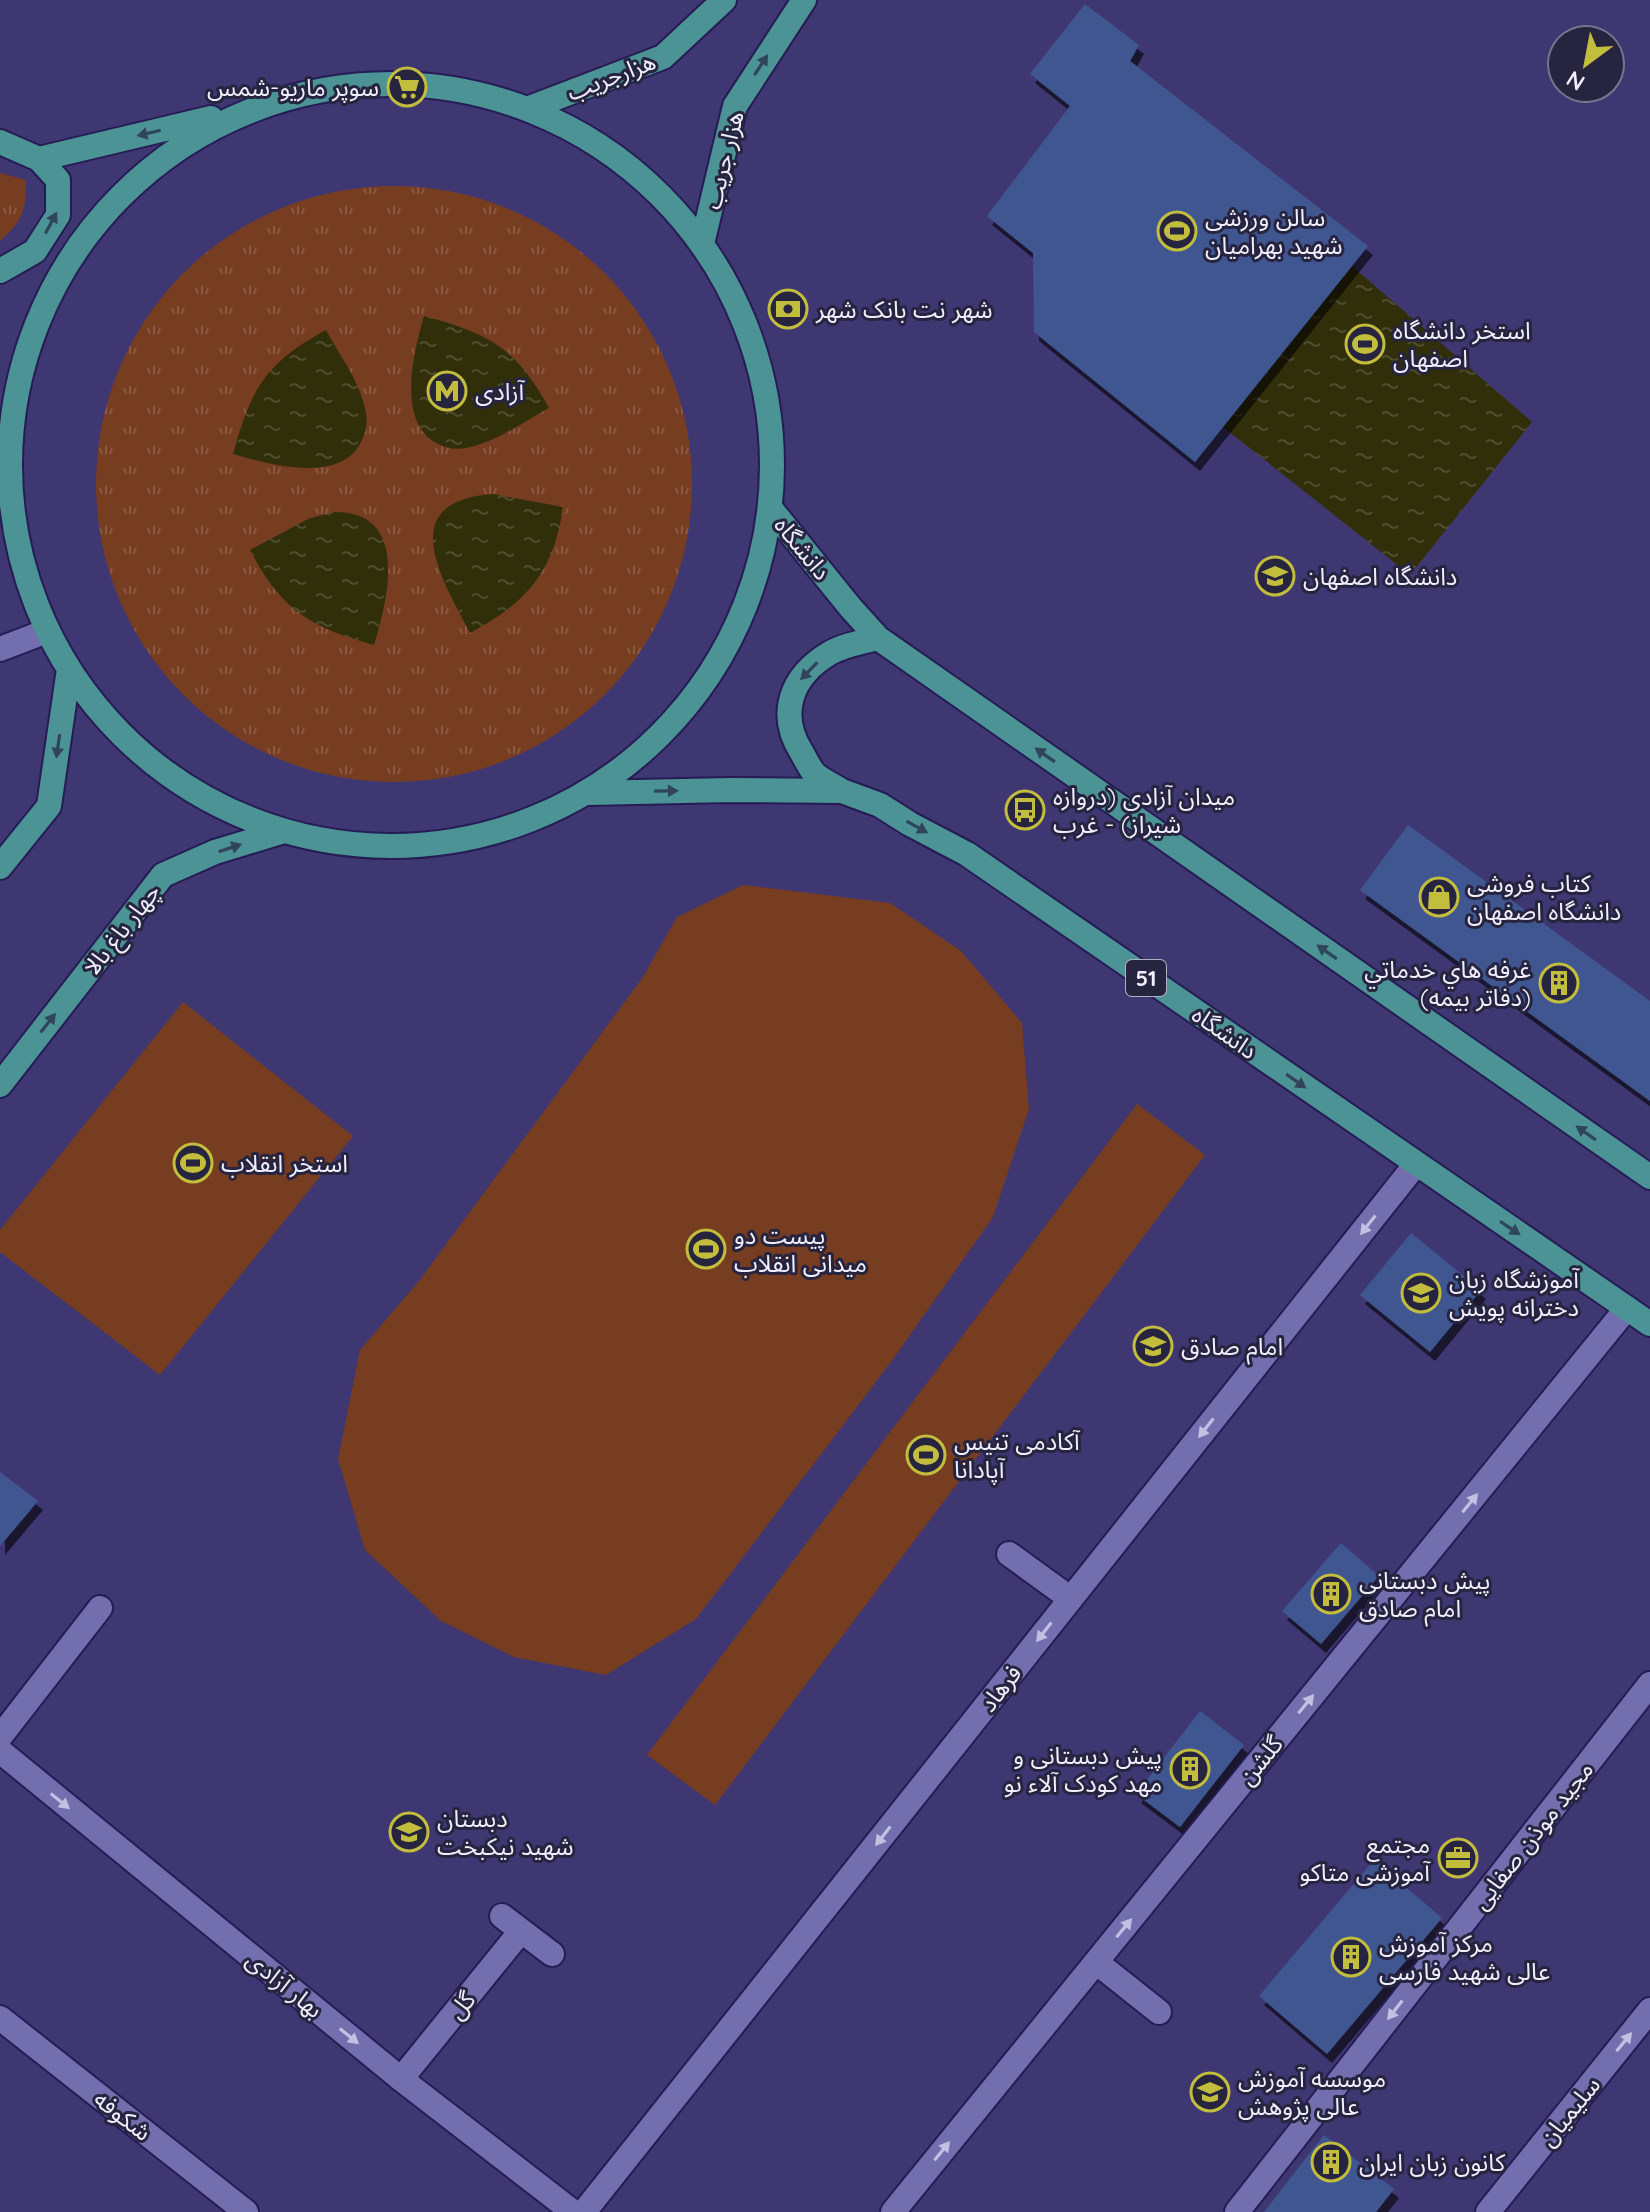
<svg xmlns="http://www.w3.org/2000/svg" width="1650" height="2212" viewBox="0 0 1650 2212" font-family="Quicksand,'Noto Sans Arabic',sans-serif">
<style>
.grass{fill:url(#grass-tufts)}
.pitch{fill:#763d20}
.water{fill:url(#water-ripples)}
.building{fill:#405791;filter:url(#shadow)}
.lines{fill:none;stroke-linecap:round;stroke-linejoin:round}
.minor-casing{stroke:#261c55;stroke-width:28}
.tertiary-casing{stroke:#261c55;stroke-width:28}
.primary-casing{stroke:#261c55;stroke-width:28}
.minor{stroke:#736eae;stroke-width:24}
.tertiary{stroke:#736eae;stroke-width:24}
.primary{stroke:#4b9395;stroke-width:24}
.oneway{fill:#314559}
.oneway2{fill:#c3c1e1}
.labels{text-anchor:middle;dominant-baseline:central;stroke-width:6;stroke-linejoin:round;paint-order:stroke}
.shield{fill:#26243f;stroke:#b2b1c3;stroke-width:2}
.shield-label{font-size:22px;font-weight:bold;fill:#eeeefc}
.street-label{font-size:24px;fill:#eeeefc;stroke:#26243f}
.poi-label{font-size:24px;fill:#eeeefc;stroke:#26243f;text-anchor:start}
</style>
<defs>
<pattern id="grass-tufts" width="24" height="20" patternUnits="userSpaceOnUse" patternTransform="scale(2)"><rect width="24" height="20" fill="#763d20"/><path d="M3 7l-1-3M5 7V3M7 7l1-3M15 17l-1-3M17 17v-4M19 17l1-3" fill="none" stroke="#8a5941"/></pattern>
<pattern id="water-ripples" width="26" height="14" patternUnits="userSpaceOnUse" patternTransform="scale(2)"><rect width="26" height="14" fill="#312f0a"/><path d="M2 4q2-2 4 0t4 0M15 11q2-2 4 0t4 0" fill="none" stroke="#4f4d2f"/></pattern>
<filter id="shadow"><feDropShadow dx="5" dy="9" stdDeviation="0" flood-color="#0009"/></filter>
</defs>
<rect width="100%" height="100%" fill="#3f3772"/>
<path class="grass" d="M0,173L26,180C26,211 23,220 0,241Z
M96 484a298 298 0 1 1 596 0a298 298 0 1 1-596 0Z"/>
<path class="pitch" d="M743,885L890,903L961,951L1022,1023L1029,1109L993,1217L891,1362L696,1619L606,1675L514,1657L441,1621L365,1550L338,1459L360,1350L419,1281L643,977L677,917Z
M183,1002L353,1136L160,1375L0,1252V1230Z
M1137,1104L1205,1155L715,1805L647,1755Z"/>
<path class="water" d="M1352,266L1532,422L1410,575L1223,427Z
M424,316C490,334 515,347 549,408C523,422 495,443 466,448C455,450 445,448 436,443C396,420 414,351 424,316Z
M326,330C340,356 362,384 366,414C368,424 365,435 360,444C338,484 268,464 233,454C251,389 265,363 326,330Z
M493,494L563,507C554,571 527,603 470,633C442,579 393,501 493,494Z
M335,512C410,512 388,599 374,645C310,627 281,610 250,550L310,518Z"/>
<path class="building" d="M1085,4L1139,45L1130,61L1368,246L1195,462L1034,332L1033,253L987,216L1070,106L1030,74Z
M1408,825L1650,1001V1101L1360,890Z
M1411,1233L1481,1290L1430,1352L1360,1295Z
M0,1472L38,1501L0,1546Z
M1341,1543L1379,1576L1321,1644L1282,1611Z
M1200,1711L1244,1745L1180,1827L1136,1794Z
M1374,1860L1442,1918L1327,2054L1259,1996Z
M1324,2135L1394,2189L1376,2212H1264Z"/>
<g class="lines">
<defs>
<path id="minor" d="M0,649L47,631
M1009,1554L1071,1599
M0,1737L100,1608
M502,1916L552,1954
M1096,1962L1159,2012
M0,2018L246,2212
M401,2079L521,1931
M584,2212L1416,1164
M893,2212L1627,1308
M1237,2212L1650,1684
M1488,2212L1650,2010"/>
<path id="tertiary" d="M0,1751L401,2079L573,2212"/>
<path id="primary" d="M10 465a381 381 0 1 1 762 0a381 381 0 1 1-762 0Z
M527,109L663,57L724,0
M0,142L39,159L211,118
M702,244L735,106L804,0
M0,271L35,251L58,215V180L39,159
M771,509L850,607L878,638L1650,1177
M842,791C833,785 823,781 815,774C810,769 806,760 802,753C777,714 791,676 830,653C844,645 862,642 878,638
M588,793L731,790L842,791L880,805L910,824L967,854L1650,1324
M0,867L49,806L69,669
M0,1085L163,875L215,852L284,831"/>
</defs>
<use href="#minor" class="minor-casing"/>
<use href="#tertiary" class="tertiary-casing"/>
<use href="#primary" class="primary-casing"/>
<use href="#minor" class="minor"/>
<use href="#tertiary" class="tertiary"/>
<use href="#primary" class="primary"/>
</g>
<defs><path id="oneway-solid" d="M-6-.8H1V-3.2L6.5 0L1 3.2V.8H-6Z" transform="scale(2)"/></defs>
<g class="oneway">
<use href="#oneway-solid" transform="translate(761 65) rotate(-57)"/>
<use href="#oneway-solid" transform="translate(149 133) rotate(167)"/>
<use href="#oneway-solid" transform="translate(51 223) rotate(-62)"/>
<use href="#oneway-solid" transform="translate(809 671) rotate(134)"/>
<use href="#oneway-solid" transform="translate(58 746) rotate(98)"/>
<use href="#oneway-solid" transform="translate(1045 755) rotate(-145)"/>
<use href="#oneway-solid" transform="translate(666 791) rotate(-1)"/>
<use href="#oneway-solid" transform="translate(917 827) rotate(29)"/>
<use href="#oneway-solid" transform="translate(230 848) rotate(-18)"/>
<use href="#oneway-solid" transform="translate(1327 952) rotate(-145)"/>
<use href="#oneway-solid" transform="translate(48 1023) rotate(-52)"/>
<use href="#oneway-solid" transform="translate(1296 1081) rotate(35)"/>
<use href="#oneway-solid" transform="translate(1586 1133) rotate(-145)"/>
<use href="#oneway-solid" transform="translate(1510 1228) rotate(34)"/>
</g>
<g class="oneway2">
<use href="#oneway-solid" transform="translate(1368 1225) rotate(128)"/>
<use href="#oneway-solid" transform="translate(1206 1428) rotate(128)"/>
<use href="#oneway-solid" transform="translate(1470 1503) rotate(-51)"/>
<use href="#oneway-solid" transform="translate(1044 1632) rotate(128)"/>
<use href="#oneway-solid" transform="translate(1306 1704) rotate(-51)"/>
<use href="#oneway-solid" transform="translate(60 1801) rotate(39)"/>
<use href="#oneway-solid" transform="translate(883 1836) rotate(128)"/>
<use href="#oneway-solid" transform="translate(1124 1928) rotate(-51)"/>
<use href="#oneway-solid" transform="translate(1395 2010) rotate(128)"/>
<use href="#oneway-solid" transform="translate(349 2036) rotate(39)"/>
<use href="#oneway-solid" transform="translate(1624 2042) rotate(-51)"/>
<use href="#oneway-solid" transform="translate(942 2151) rotate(-51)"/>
</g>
<defs>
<symbol id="supermarket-ring" viewBox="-11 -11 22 22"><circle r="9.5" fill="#26243f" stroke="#c3bd3e" stroke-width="1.5"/><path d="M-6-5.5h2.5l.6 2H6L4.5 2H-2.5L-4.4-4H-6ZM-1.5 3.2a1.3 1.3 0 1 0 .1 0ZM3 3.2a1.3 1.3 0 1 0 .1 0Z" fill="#c3bd3e"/></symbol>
<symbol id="stadium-ring" viewBox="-11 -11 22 22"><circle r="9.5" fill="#26243f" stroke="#c3bd3e" stroke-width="1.5"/><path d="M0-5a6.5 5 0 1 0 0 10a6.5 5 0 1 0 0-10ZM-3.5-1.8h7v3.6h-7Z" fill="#c3bd3e"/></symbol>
<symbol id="bank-ring" viewBox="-11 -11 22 22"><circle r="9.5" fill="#26243f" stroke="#c3bd3e" stroke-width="1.5"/><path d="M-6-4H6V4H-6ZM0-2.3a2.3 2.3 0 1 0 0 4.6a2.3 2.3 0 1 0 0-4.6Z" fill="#c3bd3e"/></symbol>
<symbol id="metro-ring" viewBox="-11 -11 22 22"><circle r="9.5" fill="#26243f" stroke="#c3bd3e" stroke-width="1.5"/><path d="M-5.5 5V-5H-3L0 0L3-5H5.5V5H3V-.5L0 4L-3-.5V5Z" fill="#c3bd3e"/></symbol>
<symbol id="university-ring" viewBox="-11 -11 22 22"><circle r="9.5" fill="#26243f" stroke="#c3bd3e" stroke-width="1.5"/><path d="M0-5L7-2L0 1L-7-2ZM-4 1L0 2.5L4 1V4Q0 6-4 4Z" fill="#c3bd3e"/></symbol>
<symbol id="bus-ring" viewBox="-11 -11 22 22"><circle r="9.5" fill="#26243f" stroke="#c3bd3e" stroke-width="1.5"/><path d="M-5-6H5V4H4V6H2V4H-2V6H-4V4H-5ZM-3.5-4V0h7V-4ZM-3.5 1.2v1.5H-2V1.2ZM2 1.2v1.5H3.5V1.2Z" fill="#c3bd3e"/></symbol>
<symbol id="shop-ring" viewBox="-11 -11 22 22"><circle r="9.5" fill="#26243f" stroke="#c3bd3e" stroke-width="1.5"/><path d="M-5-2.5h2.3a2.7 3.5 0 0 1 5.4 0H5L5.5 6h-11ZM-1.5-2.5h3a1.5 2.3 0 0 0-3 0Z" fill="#c3bd3e"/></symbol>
<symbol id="building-ring" viewBox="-11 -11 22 22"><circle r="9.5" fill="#26243f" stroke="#c3bd3e" stroke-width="1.5"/><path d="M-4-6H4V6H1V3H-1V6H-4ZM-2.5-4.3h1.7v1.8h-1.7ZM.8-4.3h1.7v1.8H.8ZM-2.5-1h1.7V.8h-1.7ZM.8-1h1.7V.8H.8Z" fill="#c3bd3e"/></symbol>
<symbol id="school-ring" viewBox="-11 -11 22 22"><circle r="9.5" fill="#26243f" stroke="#c3bd3e" stroke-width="1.5"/><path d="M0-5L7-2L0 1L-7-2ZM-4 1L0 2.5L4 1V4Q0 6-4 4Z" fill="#c3bd3e"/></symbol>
<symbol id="office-ring" viewBox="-11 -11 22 22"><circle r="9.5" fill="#26243f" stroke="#c3bd3e" stroke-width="1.5"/><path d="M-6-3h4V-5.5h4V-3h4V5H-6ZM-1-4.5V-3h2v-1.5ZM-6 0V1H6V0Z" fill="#c3bd3e"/></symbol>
</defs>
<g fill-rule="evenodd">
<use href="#supermarket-ring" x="385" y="65" width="44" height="44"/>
<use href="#stadium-ring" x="1155" y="209" width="44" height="44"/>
<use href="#bank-ring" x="766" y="287" width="44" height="44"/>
<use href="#stadium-ring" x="1343" y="322" width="44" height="44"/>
<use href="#metro-ring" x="425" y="369" width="44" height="44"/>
<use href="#university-ring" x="1253" y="554" width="44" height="44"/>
<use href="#bus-ring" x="1003" y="788" width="44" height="44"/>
<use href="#shop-ring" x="1417" y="875" width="44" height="44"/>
<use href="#building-ring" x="1537" y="961" width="44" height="44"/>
<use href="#stadium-ring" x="171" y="1141" width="44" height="44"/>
<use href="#stadium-ring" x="684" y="1227" width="44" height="44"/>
<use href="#school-ring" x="1399" y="1271" width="44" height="44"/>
<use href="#school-ring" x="1131" y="1324" width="44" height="44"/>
<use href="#stadium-ring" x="904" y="1433" width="44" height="44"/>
<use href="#building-ring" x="1309" y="1572" width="44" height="44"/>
<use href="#building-ring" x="1168" y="1747" width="44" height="44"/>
<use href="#school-ring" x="387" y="1810" width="44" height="44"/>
<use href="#office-ring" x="1436" y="1836" width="44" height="44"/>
<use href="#building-ring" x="1329" y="1935" width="44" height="44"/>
<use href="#school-ring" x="1188" y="2070" width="44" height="44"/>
<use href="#building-ring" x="1309" y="2140" width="44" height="44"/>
</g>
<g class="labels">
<rect class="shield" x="1126" y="960" width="40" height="36" rx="6"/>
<g class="shield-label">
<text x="1146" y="978">51</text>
</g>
<g class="street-label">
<text transform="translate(611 76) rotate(-21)">هزارجریب</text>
<text transform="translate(723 160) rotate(-76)">هزار جریب</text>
<text transform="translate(803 548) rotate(51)">دانشگاه</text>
<text transform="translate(121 929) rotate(-52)">چهار باغ بالا</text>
<text transform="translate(1225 1032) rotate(35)">دانشگاه</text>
<text transform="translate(1000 1688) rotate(-52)">فرهاد</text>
<text transform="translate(1260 1760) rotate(-51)">گلشن</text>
<text transform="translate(1532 1835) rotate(-52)">مجید موذن صفایی</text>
<text transform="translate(285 1984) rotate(39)">بهار آزادی</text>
<text transform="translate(461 2005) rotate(-51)">گل</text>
<text transform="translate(1569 2111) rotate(-51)">سلیمیان</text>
<text transform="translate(123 2115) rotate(38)">شکوفه</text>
</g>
<g class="poi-label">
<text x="379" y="87" text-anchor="end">سوپر ماریو-شمس</text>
<text x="1205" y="217">سالن ورزشی<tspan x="1205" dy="28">شهید بهرامیان</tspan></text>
<text x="816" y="309">شهر نت بانک شهر</text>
<text x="1393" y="330">استخر دانشگاه<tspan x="1393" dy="28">اصفهان</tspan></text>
<text x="475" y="391">آزادی</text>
<text x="1303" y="576">دانشگاه اصفهان</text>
<text x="1053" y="796">میدان آزادی (دروازه<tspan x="1053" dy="28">شیراز) - غرب</tspan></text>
<text x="1467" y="883">کتاب فروشی<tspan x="1467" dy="28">دانشگاه اصفهان</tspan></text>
<text x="1531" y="969" text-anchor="end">غرفه هاي خدماتي<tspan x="1531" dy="28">(دفاتر بيمه)</tspan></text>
<text x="221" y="1163">استخر انقلاب</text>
<text x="734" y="1235">پیست دو<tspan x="734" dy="28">میدانی انقلاب</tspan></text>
<text x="1449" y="1279">آموزشگاه زبان<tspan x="1449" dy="28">دخترانه پویش</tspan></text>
<text x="1181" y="1346">امام صادق</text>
<text x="954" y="1441">آکادمی تنیس<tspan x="954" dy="28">آپادانا</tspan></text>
<text x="1359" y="1580">پیش دبستانی<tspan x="1359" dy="28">امام صادق</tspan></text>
<text x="1162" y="1755" text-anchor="end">پیش دبستانی و<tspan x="1162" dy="28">مهد کودک آلاء نو</tspan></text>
<text x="437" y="1818">دبستان<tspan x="437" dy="28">شهید نیکبخت</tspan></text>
<text x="1430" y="1844" text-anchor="end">مجتمع<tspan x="1430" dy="28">آموزشی متاکو</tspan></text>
<text x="1379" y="1943">مرکز آموزش<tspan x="1379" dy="28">عالی شهید فارسی</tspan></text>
<text x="1238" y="2078">موسسه آموزش<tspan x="1238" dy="28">عالی پژوهش</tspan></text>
<text x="1359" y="2162">کانون زبان ایران</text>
</g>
</g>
<g transform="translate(1586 64) rotate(212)"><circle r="38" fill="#26243f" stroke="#76758b" stroke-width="2"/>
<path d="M0-6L14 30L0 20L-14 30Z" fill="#c3bd3e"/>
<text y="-12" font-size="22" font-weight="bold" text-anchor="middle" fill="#eeeefc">N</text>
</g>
</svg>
